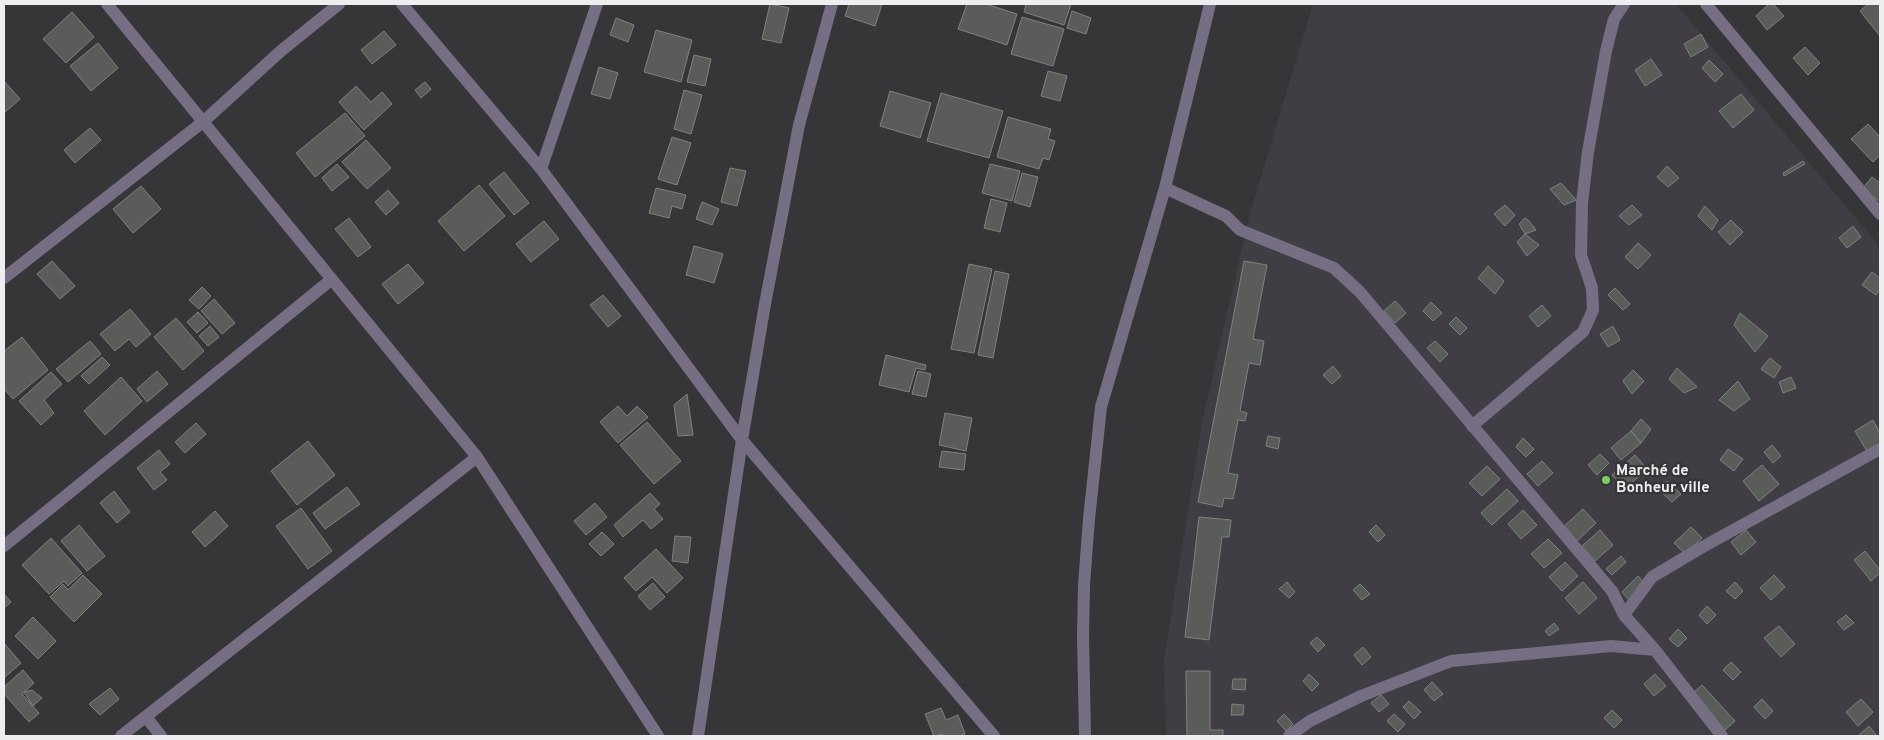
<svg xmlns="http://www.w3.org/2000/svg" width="1884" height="740" viewBox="0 0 1884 740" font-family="Overpass,sans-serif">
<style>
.built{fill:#403d45}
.building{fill:#5a5c59;stroke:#7f827f}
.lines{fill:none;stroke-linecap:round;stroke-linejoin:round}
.minor{stroke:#766f84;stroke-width:12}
.poi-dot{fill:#72d25d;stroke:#363538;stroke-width:2}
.labels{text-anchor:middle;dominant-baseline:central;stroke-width:4.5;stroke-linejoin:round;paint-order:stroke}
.poi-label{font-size:15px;font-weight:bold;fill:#eeedef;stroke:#363538;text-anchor:start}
</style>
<rect width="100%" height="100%" fill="#363538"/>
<path class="built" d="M1313,4H1676L1880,247V736H1166L1164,660L1202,423L1249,217Z"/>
<path class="building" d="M770,4L789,8L781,43L762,39Z
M849,4H882L875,26L845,16Z
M967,4H986L1017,14L1007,45L958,29Z
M1026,4H1071L1064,25L1024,12Z
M1769,4H1773L1784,16L1767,30L1756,16Z
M1868,4H1880V36L1860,11Z
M1072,11L1091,18L1086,34L1067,28Z
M72,12L94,37L66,63L43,39Z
M1022,17L1064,29L1053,66L1011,54Z
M616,18L634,25L628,42L610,35Z
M656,30L692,40L681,82L644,72Z
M384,31L396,45L372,64L361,50Z
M1701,34L1708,47L1691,57L1684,44Z
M98,43L118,68L91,91L70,66Z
M1805,47L1820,63L1808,75L1793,58Z
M694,55L711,59L705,86L687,82Z
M1651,59L1662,75L1645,86L1635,70Z
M1709,60L1723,74L1715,82L1702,68Z
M599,67L618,73L610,99L591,94Z
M1048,71L1067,76L1060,101L1041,96Z
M4,81L20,99L4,113Z
M425,82L431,89L421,98L415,90Z
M356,86L371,102L382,92L392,104L364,130L339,102Z
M684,90L702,95L691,134L674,129Z
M890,91L931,103L920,138L880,126Z
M941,93L1003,111L989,158L927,141Z
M1741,94L1754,110L1733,128L1719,111Z
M345,113L365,136L315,177L296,153Z
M1008,117L1051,129L1048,139L1055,141L1049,160L1043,158L1039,169L997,157Z
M1868,124L1880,137V155L1873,162L1851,139Z
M90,128L101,140L75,163L64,150Z
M672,137L691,143L677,185L658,179Z
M366,140L391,168L367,189L342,162Z
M1803,161L1805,164L1784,176L1783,173Z
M337,164L349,177L332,191L322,178Z
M990,164L1020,171L1012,201L982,193Z
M1667,166L1679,178L1668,187L1657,177Z
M730,168L746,171L737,206L721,202Z
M504,172L529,203L514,215L489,184Z
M1022,173L1038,177L1030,207L1014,202Z
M1872,177L1880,183V202L1863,188Z
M1561,183L1576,200L1564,205L1550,189Z
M479,185L505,216L464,251L438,221Z
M141,186L161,209L133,233L113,209Z
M656,188L686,195L682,209L672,206L669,218L649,213Z
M388,190L399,203L386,215L375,202Z
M991,199L1007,203L1000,232L984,228Z
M702,202L719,209L712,225L696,219Z
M1505,205L1515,215L1505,226L1494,214Z
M1632,205L1642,215L1629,225L1619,216Z
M1705,206L1718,220L1712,230L1698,216Z
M349,218L371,247L358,257L335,229Z
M1525,218L1529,221L1536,230L1525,234L1519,224Z
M1731,220L1743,232L1730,245L1718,232Z
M544,221L559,239L531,262L516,244Z
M1853,226L1861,237L1847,248L1839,238Z
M1525,234L1539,245L1527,256L1517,242Z
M1638,243L1651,255L1638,269L1625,257Z
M694,246L723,254L714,283L686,275Z
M52,261L75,286L60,299L37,274Z
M1244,261L1267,265L1253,339L1264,341L1260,365L1249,363L1240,411L1247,413L1245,421L1238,420L1228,473L1238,475L1233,499L1224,498L1222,507L1198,502Z
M408,264L424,283L398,304L382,284Z
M969,264L992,269L974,353L951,349Z
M1488,266L1504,281L1495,294L1478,278Z
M995,271L1009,274L993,358L978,355Z
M1872,272L1880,278V288L1876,295L1862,285Z
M202,287L211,296L199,309L189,300Z
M1615,288L1630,304L1623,310L1608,295Z
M603,295L621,316L608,327L590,305Z
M214,299L235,323L222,334L201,311Z
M1395,301L1406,313L1395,323L1384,311Z
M1431,302L1442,313L1433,321L1423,311Z
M1542,305L1551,316L1538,327L1529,316Z
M130,309L151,334L136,347L129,339L115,351L100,334Z
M198,312L208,323L197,333L187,322Z
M1740,313L1768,336L1755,352L1734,325Z
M1456,317L1467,328L1460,335L1449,324Z
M176,318L204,351L183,370L154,337Z
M210,326L219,337L208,346L199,336Z
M1613,326L1620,340L1608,347L1600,334Z
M22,337L48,370L13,399L4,389V351Z
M90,341L101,354L68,382L56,369Z
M1435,341L1448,354L1440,362L1427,348Z
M886,355L926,365L925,370L916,368L909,392L879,385Z
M102,357L110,365L89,384L81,376Z
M1770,358L1781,367L1774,378L1761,369Z
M1333,366L1341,376L1332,384L1323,375Z
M1677,368L1697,387L1684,393L1669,379Z
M1633,370L1644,381L1632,394L1623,381Z
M157,371L168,384L147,402L137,389Z
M918,371L931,374L926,397L912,394Z
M51,372L62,384L44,400L54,413L41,425L19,401Z
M121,377L142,401L105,435L84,411Z
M1791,377L1796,388L1783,393L1779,382Z
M1738,381L1750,399L1734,411L1719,400Z
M687,394L693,435L678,436L674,405Z
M618,406L627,416L637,406L648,417L618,443L600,422Z
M945,413L972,418L966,451L939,445Z
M1641,419L1651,429L1641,443L1631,431Z
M1873,420L1880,433V446L1868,453L1855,431Z
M647,422L681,461L654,484L620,445Z
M196,423L206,434L185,453L175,442Z
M1631,431L1641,443L1621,460L1611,448Z
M1268,436L1280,438L1278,449L1266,446Z
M1523,438L1534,449L1526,457L1516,447Z
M308,441L335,475L297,505L271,471Z
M1772,445L1781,456L1773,463L1764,452Z
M1728,449L1743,459L1734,471L1720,460Z
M159,450L170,464L160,472L167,480L154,490L137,468Z
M942,451L966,454L964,470L939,467Z
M1600,454L1609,463L1597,475L1588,465Z
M1635,455L1647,469L1625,489L1612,475Z
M1542,461L1553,473L1538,486L1527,474Z
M1762,465L1779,484L1759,501L1743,481Z
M1487,466L1500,479L1482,496L1469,483Z
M1667,481L1681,494L1672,502L1658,489Z
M347,487L360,504L325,529L313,513Z
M1507,489L1518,501L1492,525L1481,513Z
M114,491L130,512L117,523L100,503Z
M650,493L660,504L654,509L663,519L651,529L643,520L623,537L614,525Z
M595,503L607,517L586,535L574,521Z
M301,508L332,551L308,569L276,526Z
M1583,509L1596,523L1575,543L1562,528Z
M1523,510L1537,525L1521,539L1508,524Z
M215,511L228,526L205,547L192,532Z
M1199,517L1231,520L1229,537H1222L1209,640L1185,637Z
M79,525L105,556L87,571L61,541Z
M1376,525L1385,535L1378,542L1369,532Z
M1691,527L1702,538L1685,554L1674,543Z
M1600,530L1613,545L1595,561L1582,546Z
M1746,530L1756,542L1741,555L1731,542Z
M602,532L614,544L601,556L589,544Z
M675,536L691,537L688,563L672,561Z
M51,538L82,573L68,586L64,581L49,594L22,565Z
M1548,539L1562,553L1544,568L1531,554Z
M656,549L683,578L667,593L652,577L636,591L624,578Z
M1865,551L1880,570V573L1871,581L1854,560Z
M1621,556L1626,562L1612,575L1606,569Z
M1565,562L1578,576L1562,591L1549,577Z
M83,575L102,594L74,622L50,597L63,584L68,590Z
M1774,575L1785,587L1771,600L1760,588Z
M1638,576L1645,584L1629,600L1622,592Z
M1287,582L1295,592L1289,598L1279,589Z
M1583,582L1597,598L1579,614L1565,598Z
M1735,582L1743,591L1735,599L1726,591Z
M653,583L665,597L650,610L638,596Z
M1360,584L1370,594L1362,600L1353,590Z
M4,594L11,602L4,608Z
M1707,606L1716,615L1707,624L1699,615Z
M1846,615L1854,623L1844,630L1837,622Z
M33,617L56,641L38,659L15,636Z
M1554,623L1559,629L1549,636L1545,631Z
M1779,626L1795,644L1781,657L1764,638Z
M1678,629L1687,638L1678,647L1669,639Z
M1317,637L1325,645L1318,652L1310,643Z
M4,643L21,663L4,678Z
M1363,647L1371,657L1362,665L1354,655Z
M1731,662L1741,672L1733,680L1723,670Z
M23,670L34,683L22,694L39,713L29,722L4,694V687Z
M1186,671H1210V730H1223V736H1187Z
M1309,674L1319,684L1312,691L1303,681Z
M1655,674L1666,686L1654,696L1644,684Z
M1233,679H1246L1245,690L1232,689Z
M1432,682L1443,694L1434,701L1424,690Z
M1702,685L1735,721L1725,730L1693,693Z
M110,688L119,699L100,715L89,704Z
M32,690L42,698L33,706L24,692Z
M1381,695L1389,704L1379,712L1371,703Z
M1762,699L1773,711L1765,719L1754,707Z
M1861,699L1873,712L1858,726L1846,712Z
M1409,701L1421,712L1414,719L1403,707Z
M1232,704L1244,705L1243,715H1231Z
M941,708L946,720L958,715L965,734L960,736H943V734L934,736L925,714Z
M1612,710L1622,720L1614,728L1604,718Z
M1284,714L1293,724L1286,731L1277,721Z
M1394,714L1405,724L1398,732L1387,721Z
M1869,726L1877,736H1860L1859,735Z"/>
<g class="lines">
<path class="minor" d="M107,4L477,457L658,736
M402,4L541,169L742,440L994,736
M1706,4L1880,214
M541,169L597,4
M1165,188L1226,216L1240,230L1334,268L1360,292L1612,591L1624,615L1655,650L1722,736
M4,278L204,121L282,50L339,4
M1472,426L1583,332L1593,310L1592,288L1581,255L1582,203L1588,152L1606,51L1614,19L1624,4
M4,546L332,279
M1624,615L1652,577L1699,549L1880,449
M146,717L161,736
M121,736L477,457
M698,736L742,440L765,304L799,125L832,4
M1085,736L1083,636L1084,585L1089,519L1101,407L1165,188L1210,4
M1289,736L1310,721L1361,696L1451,661L1611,646L1655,650"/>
</g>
<circle class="poi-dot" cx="1606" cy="480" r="5"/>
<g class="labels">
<g class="poi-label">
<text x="1616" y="471">Marché de<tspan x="1616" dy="17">Bonheur ville</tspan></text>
</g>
</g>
<rect width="1884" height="740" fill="none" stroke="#eeedef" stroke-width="10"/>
</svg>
